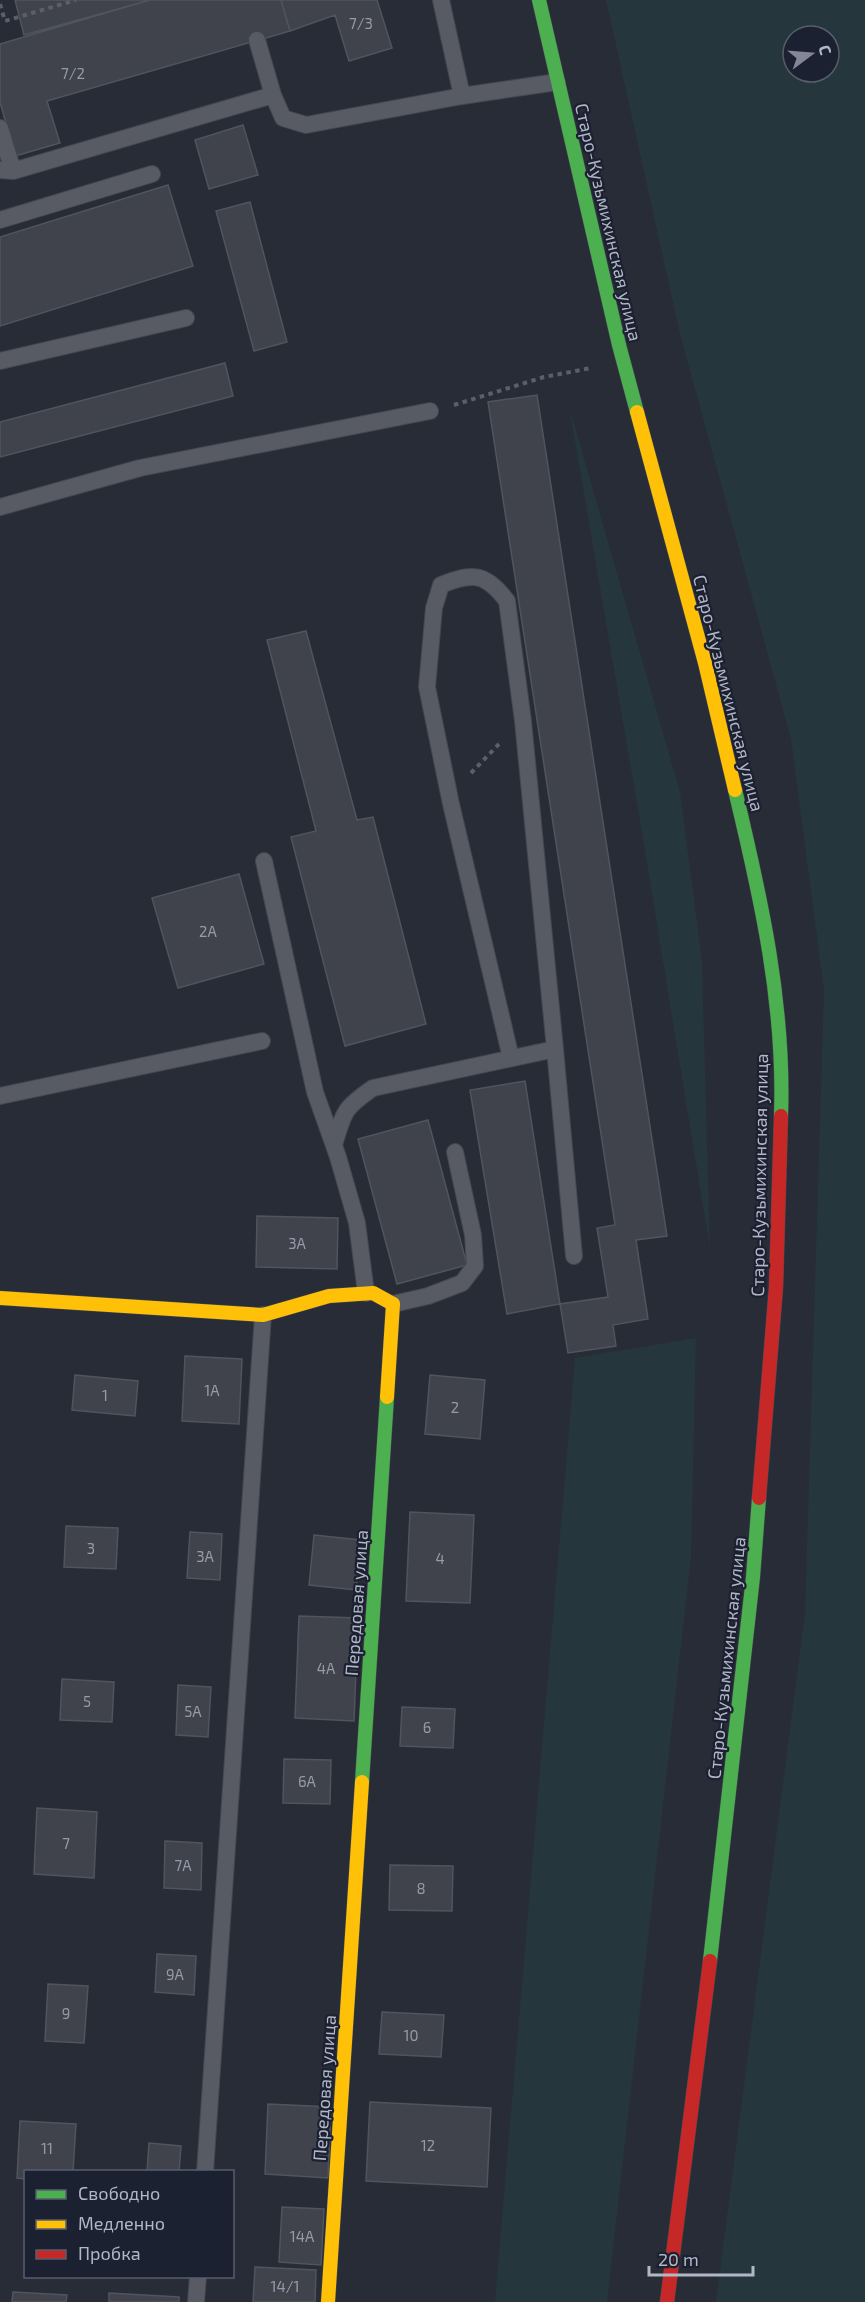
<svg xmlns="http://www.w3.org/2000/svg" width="865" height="2302" viewBox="0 0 865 2302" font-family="'Exo 2',sans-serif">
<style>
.green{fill:#25363c;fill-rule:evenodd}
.building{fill:#40434c;stroke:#50545e;stroke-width:1.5}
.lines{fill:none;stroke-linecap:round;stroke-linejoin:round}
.lane-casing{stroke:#44474f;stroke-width:18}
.fast-casing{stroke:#44474f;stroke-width:15}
.slow-casing{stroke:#44474f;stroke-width:15}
.jam-casing{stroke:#44474f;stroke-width:15}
.path{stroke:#5b5f68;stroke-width:4;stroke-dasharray:4.5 4.5;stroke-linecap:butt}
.lane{stroke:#585b64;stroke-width:16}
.fast{stroke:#4caf50;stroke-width:14}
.slow{stroke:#ffc107;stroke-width:14}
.jam{stroke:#c62828;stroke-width:14}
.labels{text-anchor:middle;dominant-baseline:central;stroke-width:4.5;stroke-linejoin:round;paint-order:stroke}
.number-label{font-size:15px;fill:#969aa9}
.street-label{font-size:18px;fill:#b2b7c8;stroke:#1b2131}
</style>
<rect width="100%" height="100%" fill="#282c36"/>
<path class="green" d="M606,0H865V2302H716L805,1613L824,990L791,739L680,334ZM793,36H829V72H793Z
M569,406L680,792L702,961L710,1249L644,845Z
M696,1338L691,1557L607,2302H495L575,1358Z"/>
<path class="building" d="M15,0H150L24,35Z
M150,0H281L290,31L47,101L60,143L15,156L0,102V44Z
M281,0H377L392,48L349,61L335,15L290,31Z
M243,125L258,175L209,189L195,140Z
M168,185L193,266L0,326V237Z
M250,202L287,342L254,351L216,211Z
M225,363L233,396L0,457V422Z
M537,395L667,1236L636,1240L648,1319L613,1325L616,1346L568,1353L560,1304L608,1297L597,1228L615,1225L488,402Z
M306,631L357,820L373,817L426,1024L345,1046L291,837L316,831L267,640Z
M239,874L264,964L178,988L152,898Z
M525,1081L560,1304L507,1314L470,1090Z
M428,1120L467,1265L397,1284L358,1139Z
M257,1216L338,1218L337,1269L256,1267Z
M185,1356L242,1359L239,1424L182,1421Z
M75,1375L138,1381L135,1416L72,1410Z
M430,1375L485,1380L480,1439L425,1434Z
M410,1512L474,1515L470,1603L406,1601Z
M66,1526L118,1528L116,1569L64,1567Z
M190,1532L222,1534L220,1580L187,1578Z
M314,1535L361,1540L356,1590L309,1585Z
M299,1616L358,1618L354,1721L295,1718Z
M62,1679L114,1682L112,1722L60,1720Z
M178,1685L211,1687L208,1737L176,1735Z
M402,1707L455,1709L453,1748L400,1746Z
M284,1759L331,1760L330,1804L283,1803Z
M37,1808L97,1812L94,1878L34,1874Z
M165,1841L202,1843L201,1890L164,1888Z
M390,1865L453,1866L452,1911L389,1910Z
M157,1954L196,1956L194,1995L155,1992Z
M48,1984L88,1986L84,2043L45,2041Z
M382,2012L444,2015L441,2057L379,2054Z
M370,2102L491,2108L487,2187L366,2181Z
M268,2104L331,2107L328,2178L265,2174Z
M20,2121L76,2124L73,2172H26V2179L17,2178Z
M149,2143L181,2146L179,2172H147Z
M282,2207L324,2209L321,2265L279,2262Z
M255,2267L316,2270L315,2302H253Z
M13,2292L67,2295L66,2302H12Z
M109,2293L179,2297V2302H109Z"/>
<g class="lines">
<defs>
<path id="lane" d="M441,0L462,96
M257,40L273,95
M0,128L13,171
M0,170L13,171L273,95L283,118L306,125L462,96L557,82
M0,220L152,174
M0,361L186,318
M0,507L140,468L430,411
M264,861L315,1092L338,1157L357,1223L366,1293
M511,1058L451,804L427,687L434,608L441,585C473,572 486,573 507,601L523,721L555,1049
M0,1096L262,1041
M334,1145C344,1111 344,1108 373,1088L555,1049L574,1256
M393,1304L428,1296L462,1283L475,1266L473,1235L455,1152
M205,2172L263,1315
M196,2302L198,2276"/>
<path id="fast" d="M539,0L619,345L637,412
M735,790C761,898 785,1005 781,1116
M362,1782L387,1397
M710,1961L753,1577L759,1498"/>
<path id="slow" d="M637,412L705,663L735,790
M0,1298L263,1315L329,1296L373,1293L393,1304L387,1397
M328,2302L362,1782"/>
<path id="jam" d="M759,1498L776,1287L781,1116
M667,2302L710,1961"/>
</defs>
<use href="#lane" class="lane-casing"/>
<use href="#fast" class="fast-casing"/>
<use href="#slow" class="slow-casing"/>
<use href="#jam" class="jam-casing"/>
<path class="path" d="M0,4L5,21L76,0
M454,405L544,377L591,368
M471,773L499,744"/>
<use href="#lane" class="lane"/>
<use href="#fast" class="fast"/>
<use href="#slow" class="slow"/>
<use href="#jam" class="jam"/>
</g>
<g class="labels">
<g class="number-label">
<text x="361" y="23">7/3</text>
<text x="73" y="73">7/2</text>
<text x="208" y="931">2А</text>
<text x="297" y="1243">3А</text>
<text x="212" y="1390">1А</text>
<text x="105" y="1395">1</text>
<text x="455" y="1407">2</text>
<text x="91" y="1548">3</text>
<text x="205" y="1556">3А</text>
<text x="440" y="1558">4</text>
<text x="326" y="1668">4А</text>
<text x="87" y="1701">5</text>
<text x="193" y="1711">5А</text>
<text x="427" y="1727">6</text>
<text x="307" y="1781">6А</text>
<text x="66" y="1843">7</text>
<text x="183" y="1865">7А</text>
<text x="421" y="1888">8</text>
<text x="175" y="1974">9А</text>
<text x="66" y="2013">9</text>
<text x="411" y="2035">10</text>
<text x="428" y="2145">12</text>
<text x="47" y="2148">11</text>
<text x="302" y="2236">14А</text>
<text x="285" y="2286">14/1</text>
</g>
<g class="street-label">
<text transform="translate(609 222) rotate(77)">Старо-Кузьмихинская улица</text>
<text transform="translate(729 693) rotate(76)">Старо-Кузьмихинская улица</text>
<text transform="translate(759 1175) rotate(-89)">Старо-Кузьмихинская улица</text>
<text transform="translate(356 1603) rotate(-86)">Передовая улица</text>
<text transform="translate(726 1658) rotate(-84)">Старо-Кузьмихинская улица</text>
<text transform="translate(324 2088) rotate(-86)">Передовая улица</text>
</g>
</g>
<rect x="24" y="2170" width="210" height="108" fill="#1b2131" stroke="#575d6d" stroke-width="1.5"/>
<rect x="36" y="2190" width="30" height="9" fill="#4caf50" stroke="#575d6d" stroke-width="1.5"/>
<text x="78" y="2200" font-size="18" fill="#b2b7c8">Свободно</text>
<rect x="36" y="2220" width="30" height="9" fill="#ffc107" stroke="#575d6d" stroke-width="1.5"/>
<text x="78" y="2230" font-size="18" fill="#b2b7c8">Медленно</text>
<rect x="36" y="2250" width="30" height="9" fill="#c62828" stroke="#575d6d" stroke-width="1.5"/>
<text x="78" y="2260" font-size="18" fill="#b2b7c8">Пробка</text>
<g transform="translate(811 54) rotate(74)"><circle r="28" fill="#1b2131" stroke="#575d6d" stroke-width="1.5"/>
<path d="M0-4.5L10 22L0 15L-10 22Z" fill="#828695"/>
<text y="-9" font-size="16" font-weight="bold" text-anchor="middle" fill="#b2b7c8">С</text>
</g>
<path d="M649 2266v9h104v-9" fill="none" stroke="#b2b7c8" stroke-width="3"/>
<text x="658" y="2266" font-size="18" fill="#b2b7c8" stroke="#1b2131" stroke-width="4.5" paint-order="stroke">20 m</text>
</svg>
